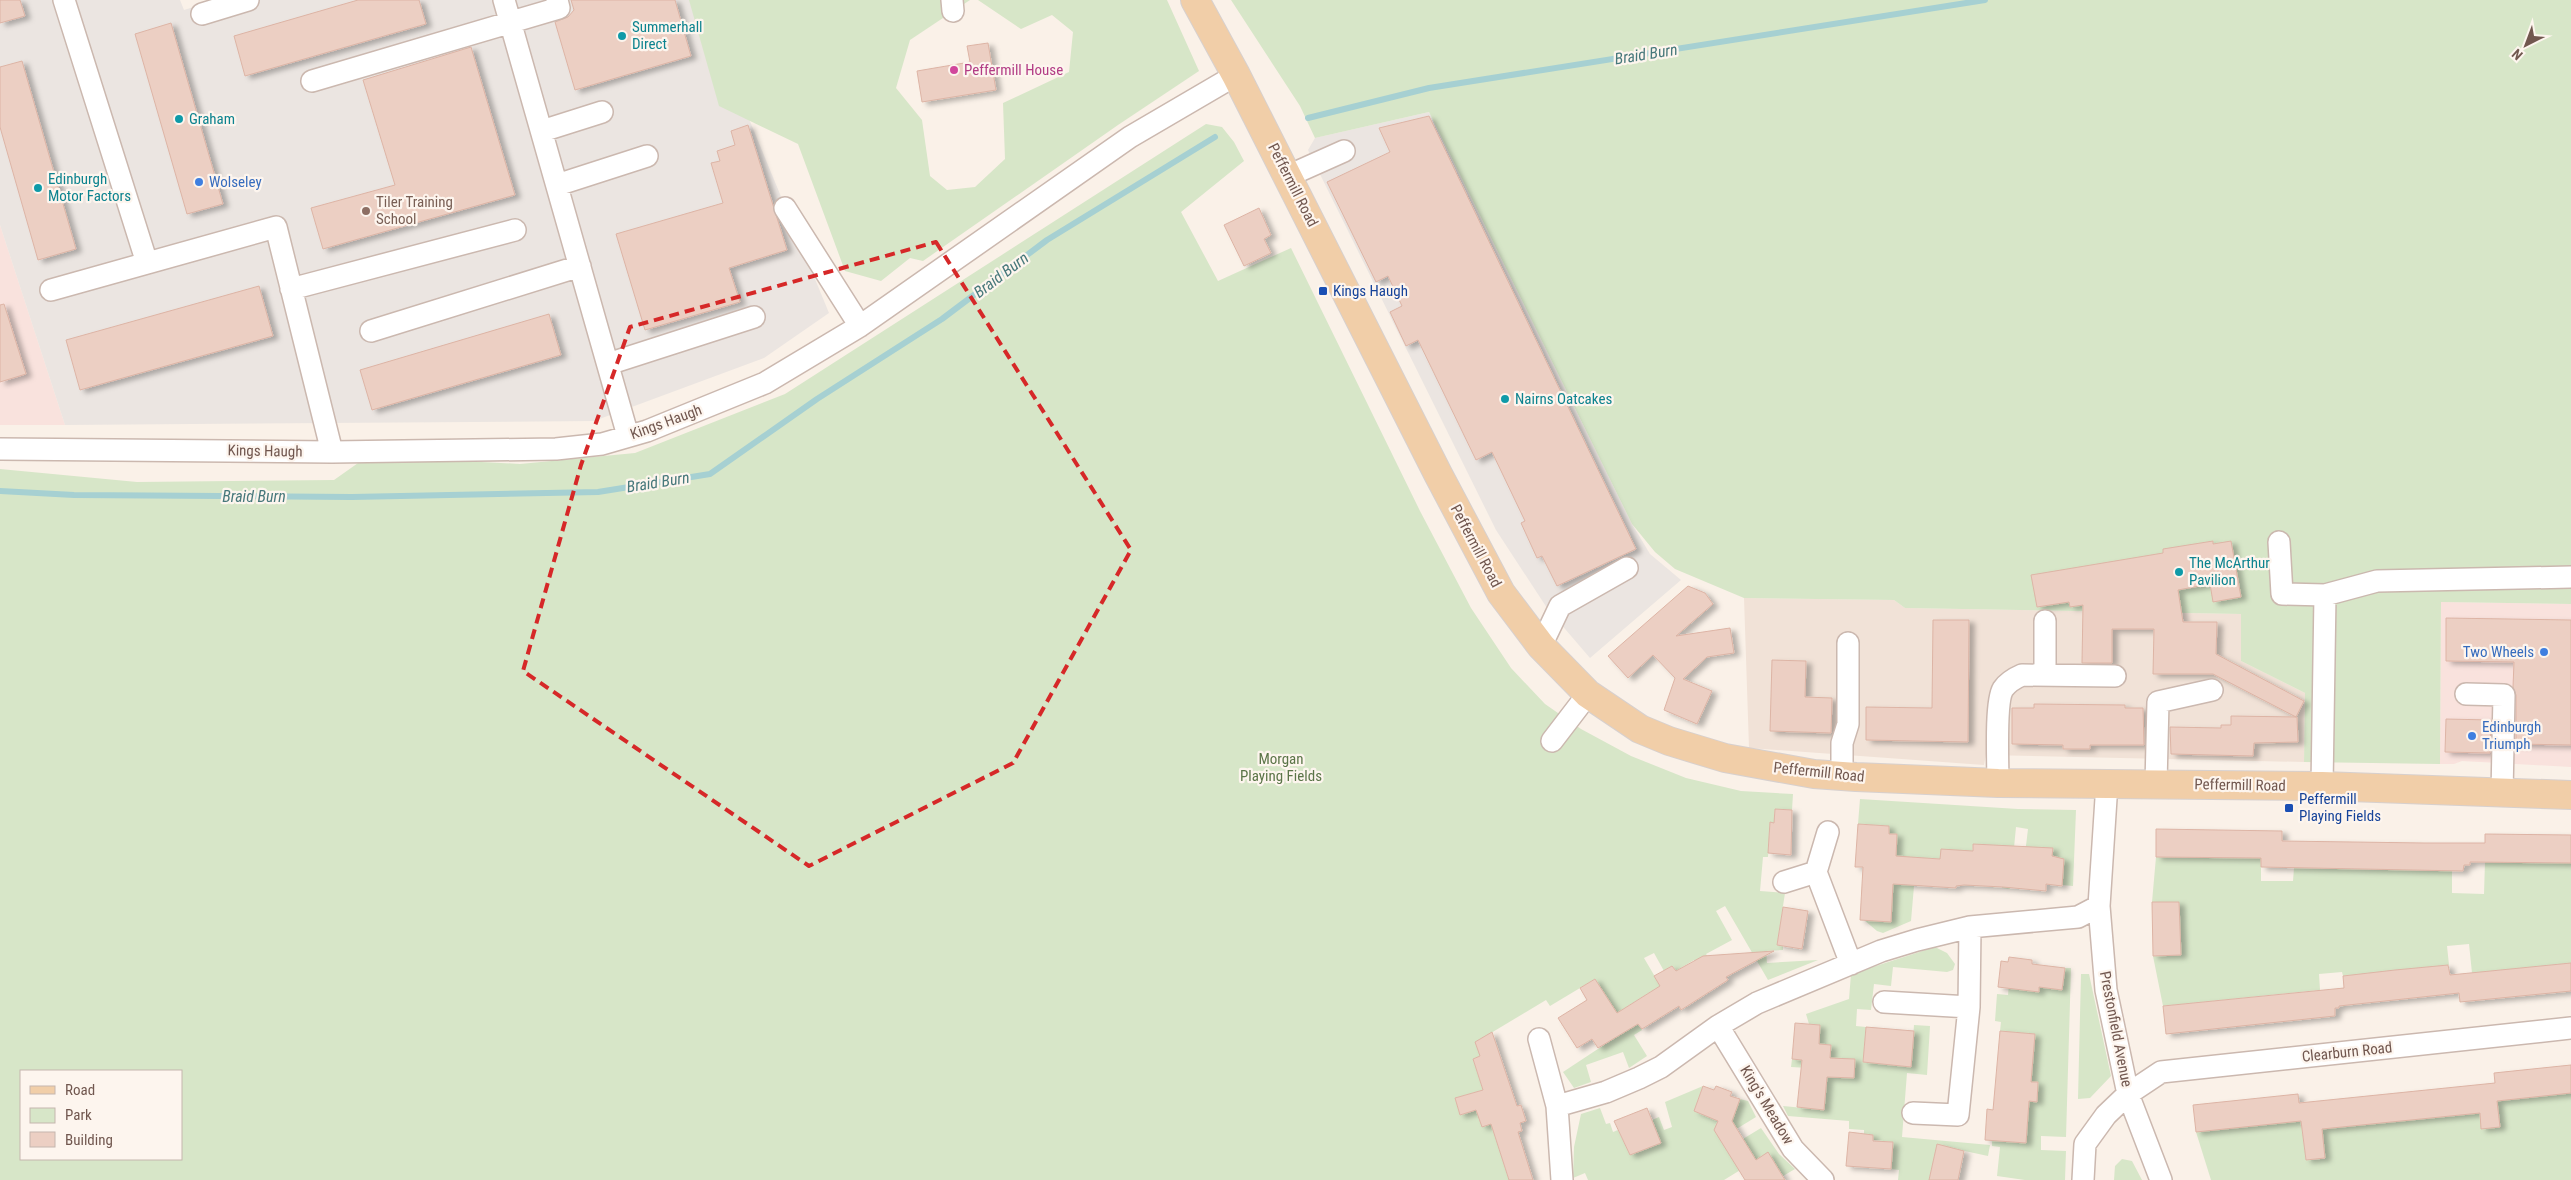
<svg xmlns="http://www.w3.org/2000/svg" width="2571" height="1180" viewBox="0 0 2571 1180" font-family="'Roboto Condensed',sans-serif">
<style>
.residential{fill:#f1e2d7}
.commercial{fill:#f9e2dd}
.industrial{fill:#ebe5e1}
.green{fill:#d7e6c8;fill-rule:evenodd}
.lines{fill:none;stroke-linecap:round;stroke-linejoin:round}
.stream{stroke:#a6d0d2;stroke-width:6}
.building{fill:#eccfc3;stroke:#ddb4a5;filter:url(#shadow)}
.minor-casing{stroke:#cbb8af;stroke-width:24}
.major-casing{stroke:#d7d0ce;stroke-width:30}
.minor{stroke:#fff;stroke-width:21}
.major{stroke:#f1cea8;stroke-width:28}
.marked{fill:none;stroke:#d62828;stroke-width:4;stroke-dasharray:10 6;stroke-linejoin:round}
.culture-dot{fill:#0f9aa8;stroke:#fdf5ee;stroke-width:2}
.hotel-dot{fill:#d1479c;stroke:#fdf5ee;stroke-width:2}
.shop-dot{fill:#3f7fe0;stroke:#fdf5ee;stroke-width:2}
.education-dot{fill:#8d6e63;stroke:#fdf5ee;stroke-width:2}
.transit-dot{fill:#1a4fb4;stroke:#fdf5ee;stroke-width:2}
.labels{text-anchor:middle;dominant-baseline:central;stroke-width:4.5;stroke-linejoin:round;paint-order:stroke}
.culture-label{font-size:15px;fill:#0d838f;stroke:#fdf5ee;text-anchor:start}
.hotel-label{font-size:15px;fill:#b23c85;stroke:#fdf5ee;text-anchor:start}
.shop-label{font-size:15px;fill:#366cbe;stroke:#fdf5ee;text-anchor:start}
.street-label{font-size:15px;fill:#71574f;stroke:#fdf5ee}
.education-label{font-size:15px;fill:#785e54;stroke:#fdf5ee;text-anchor:start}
.transit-label{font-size:15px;fill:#164399;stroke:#fdf5ee;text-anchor:start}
.park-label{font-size:15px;fill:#5b7548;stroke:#fdf5ee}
.water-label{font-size:16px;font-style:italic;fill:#47787b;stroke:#fdf5ee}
</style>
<defs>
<filter id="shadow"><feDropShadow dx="5.5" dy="3" stdDeviation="2.5" flood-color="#0004"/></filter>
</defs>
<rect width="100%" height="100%" fill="#faf1e8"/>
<path class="residential" d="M1744,598L1894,600L1905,608L2241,614V661L2305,693L2304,762L1986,755L1984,765L1749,748Z"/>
<path class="commercial" d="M0,225L65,425H0Z
M2441,602L2571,604V767L2462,761L2454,764H2440Z"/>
<path class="industrial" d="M0,0H180L184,10L216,0H700L829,313L764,358L594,421L65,425L0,225Z
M1429,112L1632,524L1650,554L1681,580L1590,658L1547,608L1496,530L1308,150L1315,138Z"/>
<path class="green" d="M689,0H970L910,40L896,88L922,120L930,176L947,190L975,187L1005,159L1003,103L1069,72L1073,32L1052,15L1021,29L978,0H1167L1199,71L1118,125L923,261L910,258L881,281L845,271L798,144L719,106Z
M1231,0H2571V604L2441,602L2440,764L2304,762L2305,693L2241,661V614L1905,608L1894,600L1744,598L1675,569L1655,552L1632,524L1429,112L1315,138L1300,106Z
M1206,124L1222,127L1234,142L1244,161L1181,212L1218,281L1291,248L1420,511L1471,608L1511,668L1545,704L1581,729L1631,756L1686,778L1741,791L1793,794L1792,810L1775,809L1774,818L1791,824L1770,823L1768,857H1763L1760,891L1785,893L1777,945L1783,946V950L1766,951L1767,963L1818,960L1768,980L1725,906L1716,911L1732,940L1706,954L1723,983L1708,984L1694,960L1676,971L1672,966L1664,971L1654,953L1644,958L1674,1009L1667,1013L1652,991L1628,1006L1642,1030L1634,1035L1647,1056L1629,1068L1623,1052L1586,1065L1591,1082L1574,1088L1563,1072L1613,1039C1601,1021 1607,997 1595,979L1550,1006L1546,1000L1476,1042L1480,1056L1473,1059L1483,1090L1455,1098L1460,1115L1480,1109L1478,1115L1482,1126L1491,1123L1509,1180H0V469L137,482L334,480L368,456L520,464L635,453L785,394ZM21,1071H181V1159H21Z
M1860,799L2018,809L2076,810L2073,886L2062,885L2056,856L2025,854L2028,829L2016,827L2010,889L2002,888L2004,861L1973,844L1970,886L1964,885L1965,868L1940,859L1924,858L1922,886H1914L1911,921L1883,933L1877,931L1864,920L1882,880L1862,879V874L1915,878L1895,865L1897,834H1889V826L1858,824Z
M2156,857L2261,858V881H2293L2294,868L2452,871V893L2484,894L2485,862L2571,863V963L2472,973L2469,944L2447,946L2449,965L2343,976L2342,972L2319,974L2320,990L2163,1006L2153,956L2181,955L2179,902H2152Z
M1935,947L1947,953L1955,964L1953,970L1947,972L1893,967L1891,986L1874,984L1871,1010L1857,1009L1856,1026L1866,1027L1863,1062L1911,1067L1914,1025L1930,1026L1927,1075L1907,1073L1902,1137L1990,1145L1988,1156L1937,1145L1929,1180H1898L1899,1170L1891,1169L1893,1142L1873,1140V1135L1864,1134V1130L1849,1129V1121L1788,1116L1783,1106L1824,1110L1827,1077L1854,1078V1059H1843L1842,1070L1791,1067L1792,1059L1817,1062L1830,1059L1831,1045L1819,1044L1820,1025L1809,1024L1806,1014L1849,999L1851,974Z
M2065,968H2071L2066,1137L2041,1136V1150L2066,1151L2065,1180H2025L1997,1176L2000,1147L1992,1146V1140L2026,1143L2029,1101L2037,1102L2038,1083L2031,1082L2035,1034L2000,1031L2001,1022L1995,1021L1997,994L2008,995L2009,984L2022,990L2038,992L2039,987L2062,990Z
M2081,974H2089L2111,1076L2090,1098L2078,1099Z
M1703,1086L1694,1111L1718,1120L1716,1126L1740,1099L1748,1101L1756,1117L1720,1139L1728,1148L1761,1128L1779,1154L1795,1169L1783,1176L1768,1153L1724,1180H1588L1585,1173L1573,1178L1574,1147L1581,1114L1600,1108L1606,1124L1610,1123L1613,1132L1618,1130L1630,1155L1661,1143L1652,1120L1659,1117L1664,1130L1672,1127L1665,1102Z
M2571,1093V1180H2211L2196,1132L2301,1121L2306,1160L2325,1159L2322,1129L2480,1113L2482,1128L2497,1101Z
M2122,1159L2132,1161L2142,1180H2114L2115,1166Z"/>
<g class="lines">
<path class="stream" d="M1308,118L1429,88L1985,0
M0,491L74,495L352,497L598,492L710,474L817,399L942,319L1047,240L1215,137"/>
</g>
<path class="building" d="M0,0H20L25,16L0,23Z
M358,0H419L426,24L245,76L234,36Z
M571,0H675L691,56L575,90L555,22L568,17L574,10Z
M171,23L223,204L187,214L135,34Z
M988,43L996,90L922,102L917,71L970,62L967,46Z
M471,47L515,195L323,249L311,208L395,185L363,80Z
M22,61L76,249L38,260L0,127V67Z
M1429,116L1636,549L1557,586L1542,556L1537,558L1521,523L1525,521L1492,452L1476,460L1418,340L1406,346L1390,312L1402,306L1388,276L1376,282L1327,182L1390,152L1379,128Z
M748,125L787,250L729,268L740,302L645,330L616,234L723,203L711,163L720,161L717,151L735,145L731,131Z
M1259,208L1271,235L1264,239L1271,253L1244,266L1224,225Z
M259,286L273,336L80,390L66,340Z
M4,304L26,374L0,382V305Z
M549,314L561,355L372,410L360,370Z
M2213,541V544L2231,541L2241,597L2213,602L2210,584L2178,590L2183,622H2217L2216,654L2304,701L2296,717L2213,674H2153L2154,629H2112V663H2082L2083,605L2070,607L2069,602L2037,607L2031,575L2163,553V549Z
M1688,586L1705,593L1713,604L1676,636L1730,628L1734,653L1707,657L1683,679L1712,691L1697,724L1664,710L1675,678L1653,655L1628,678L1608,656Z
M2446,618L2571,620V745L2516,744V695L2513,687L2514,662L2446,661Z
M1933,620H1969L1968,742L1866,740V707L1932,708Z
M1772,660L1806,661L1805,697L1832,698L1831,733L1770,731Z
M2034,704L2125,705V708H2143L2144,745H2090V749H2063V745L2012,744V708H2034Z
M2231,716L2297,717L2298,742L2254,743L2253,756L2171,754L2170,727L2221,728V725H2231Z
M2446,719L2491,720L2490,753L2445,752Z
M1775,809L1792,810L1791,855L1768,853L1770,822L1774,823Z
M1858,824L1889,826V834H1897L1896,856L1940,859L1941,849L1973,851V844L2053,848L2052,856L2064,859L2062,886L2046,884V891L2003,887L1964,885L1956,886V888L1893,884L1891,922L1860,920L1863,867H1855Z
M2156,829L2282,831V841L2425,843H2485V834L2571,835V863L2470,862V865H2464L2463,871L2261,867V858L2156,857Z
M2152,902H2179L2181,955L2153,956Z
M1783,907L1808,911L1802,949L1777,945Z
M1774,951L1726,977L1728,980L1681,1010L1679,1006L1642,1029L1638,1024L1598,1048L1592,1039L1577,1048L1558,1018L1587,1000L1580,988L1595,979L1617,1013L1660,986L1654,976L1672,966L1676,971L1703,956Z
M2009,957L2032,960V964L2065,968L2062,990L2039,987V992L1998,987L2001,961L2008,962Z
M2571,963V991L2460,1002L2459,993L2339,1006V1008H2335V1016L2166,1034L2163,1006L2344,988L2343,976L2395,970L2448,965L2450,975Z
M1795,1023L1820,1025L1819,1044L1831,1045L1830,1058L1855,1059L1854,1078L1827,1077L1824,1110L1797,1107L1802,1060L1792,1059Z
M1866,1027L1914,1031L1911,1067L1863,1062Z
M2000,1031L2035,1034L2031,1082H2038L2037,1102L2029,1101L2026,1143L1985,1140L1987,1109L1993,1110Z
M1492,1032L1517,1106L1521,1105L1526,1121L1520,1123L1522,1131L1518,1132L1533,1180H1509L1491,1124L1482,1127L1476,1110L1460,1115L1455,1098L1483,1090L1473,1059L1480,1056L1475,1042Z
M2571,1065V1093L2497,1101L2500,1127L2481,1129L2480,1113L2322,1129L2325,1158L2306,1160L2301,1121L2196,1132L2193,1105L2298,1094L2299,1103L2495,1083L2494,1073Z
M1703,1086L1714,1090L1716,1086L1732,1092L1730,1096L1740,1099L1732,1121L1756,1160L1768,1152L1785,1180H1745L1714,1130L1718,1121L1694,1111Z
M1647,1108L1661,1143L1630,1155L1614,1121Z
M1849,1132L1873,1135V1141L1893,1142L1891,1169L1846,1166Z
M1937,1144L1964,1151L1958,1180H1929Z"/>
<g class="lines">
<defs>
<path id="minor" d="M64,0L147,263
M504,0L628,436
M952,0L953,11
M202,14L248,0
M312,81L559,8L557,0
M542,131L602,112
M1288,176L1344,151
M557,185L647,156
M785,208L860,326
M291,289L515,230
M51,290L276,227L332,452
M371,331L580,266
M608,364L754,317
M0,449L332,452L556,449L602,444L647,431L765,383L860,326L1130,137L1236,75
M2279,542L2282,594L2325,595
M1541,646L1560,606L1627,568
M2045,675V621
M2466,694L2504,695L2502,794
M1552,741L1588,694
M1842,776V743L1848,724V643
M1998,783C1998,765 1995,702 2003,689C2008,682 2015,678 2022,675L2115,676
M2107,783L2099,906L2106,990L2128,1094L2161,1180
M2156,784L2158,702L2212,690
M2322,786L2325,595L2377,581L2571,577
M1828,832L1816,872L1851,964
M1784,882L1816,872
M1884,1002L1969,1007
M1718,1026L1793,1149L1823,1180
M1539,1039L1557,1106L1606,1092L1639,1078L1661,1067L1718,1026L1757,1003L1881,951L1917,940L1970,927L2078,917L2099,906
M1557,1106L1562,1180
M1913,1113L1958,1115L1969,1007L1970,927
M2083,1180L2085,1144L2106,1115L2128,1094L2161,1072L2571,1028"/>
<path id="major" d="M1195,0L1236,75L1438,474L1501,593L1541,646L1588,694L1640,729L1669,741L1725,758L1814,774L1856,777L1998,783L2322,786L2571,795"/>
</defs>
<use href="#minor" class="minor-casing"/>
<use href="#major" class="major-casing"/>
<use href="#minor" class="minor"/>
<use href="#major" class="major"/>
</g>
<path class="marked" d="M936,242L1131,550L1013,763L809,866L523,671L581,465L630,327Z"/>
<g class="culture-dot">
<circle cx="622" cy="36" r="5"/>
<circle cx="179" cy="119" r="5"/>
<circle cx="38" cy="188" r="5"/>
<circle cx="1505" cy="399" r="5"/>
<circle cx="2179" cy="572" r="5"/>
</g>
<circle class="hotel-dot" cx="954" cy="70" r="5"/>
<g class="shop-dot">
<circle cx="199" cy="182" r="5"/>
<circle cx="2544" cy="652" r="5"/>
<circle cx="2472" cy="736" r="5"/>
</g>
<circle class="education-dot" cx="366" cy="211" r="5"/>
<g class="transit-dot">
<rect x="1318" y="286" width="10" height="10" rx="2.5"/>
<rect x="2284" y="803" width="10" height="10" rx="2.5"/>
</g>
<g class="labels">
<g class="culture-label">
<text x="632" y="27">Summerhall<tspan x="632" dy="17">Direct</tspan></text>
<text x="189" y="119">Graham</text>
<text x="48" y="179">Edinburgh<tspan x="48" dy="17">Motor Factors</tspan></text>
<text x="1515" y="399">Nairns Oatcakes</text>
<text x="2189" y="563">The McArthur<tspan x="2189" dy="17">Pavilion</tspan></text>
</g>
<g class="hotel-label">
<text x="964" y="70">Peffermill House</text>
</g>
<g class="shop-label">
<text x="209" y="182">Wolseley</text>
<text x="2534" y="652" text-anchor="end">Two Wheels</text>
<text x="2482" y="727">Edinburgh<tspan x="2482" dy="17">Triumph</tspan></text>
</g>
<g class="street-label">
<text transform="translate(1293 185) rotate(63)">Peffermill Road</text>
<text transform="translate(666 422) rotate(-20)">Kings Haugh</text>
<text transform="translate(265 451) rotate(1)">Kings Haugh</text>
<text transform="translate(1476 546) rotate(62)">Peffermill Road</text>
<text transform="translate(1819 772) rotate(6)">Peffermill Road</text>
<text transform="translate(2240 785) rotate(1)">Peffermill Road</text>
<text transform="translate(2116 1029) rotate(79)">Prestonfield Avenue</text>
<text transform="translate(2347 1052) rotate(-6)">Clearburn Road</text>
<text transform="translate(1767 1105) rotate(59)">King's Meadow</text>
</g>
<g class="education-label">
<text x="376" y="202">Tiler Training<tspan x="376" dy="17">School</tspan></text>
</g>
<g class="transit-label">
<text x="1333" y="291">Kings Haugh</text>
<text x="2299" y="799">Peffermill<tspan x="2299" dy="17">Playing Fields</tspan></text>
</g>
<g class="park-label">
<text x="1281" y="759">Morgan<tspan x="1281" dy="17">Playing Fields</tspan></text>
</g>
<g class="water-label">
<text transform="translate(1646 54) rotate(-9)">Braid Burn</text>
<text transform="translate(1001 275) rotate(-37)">Braid Burn</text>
<text transform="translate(658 482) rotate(-9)">Braid Burn</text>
<text x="254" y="496">Braid Burn</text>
</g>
</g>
<rect x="20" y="1070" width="162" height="90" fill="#fdf5ee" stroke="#c5b6ae"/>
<rect x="30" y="1086" width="25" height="8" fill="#f1cea8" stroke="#c5b6ae"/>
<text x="65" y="1095" font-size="15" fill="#71574f">Road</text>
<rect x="30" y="1108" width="25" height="15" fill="#d7e6c8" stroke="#c5b6ae"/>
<text x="65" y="1120" font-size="15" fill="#71574f">Park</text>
<rect x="30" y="1132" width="25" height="15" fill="#eccfc3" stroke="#c5b6ae"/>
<text x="65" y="1145" font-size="15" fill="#71574f">Building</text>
<g transform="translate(2526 45) rotate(222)" stroke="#fdf5ee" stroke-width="4" paint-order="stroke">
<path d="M0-4L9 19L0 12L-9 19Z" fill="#71574f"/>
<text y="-8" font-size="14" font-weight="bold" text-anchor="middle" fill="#71574f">N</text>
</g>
</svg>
